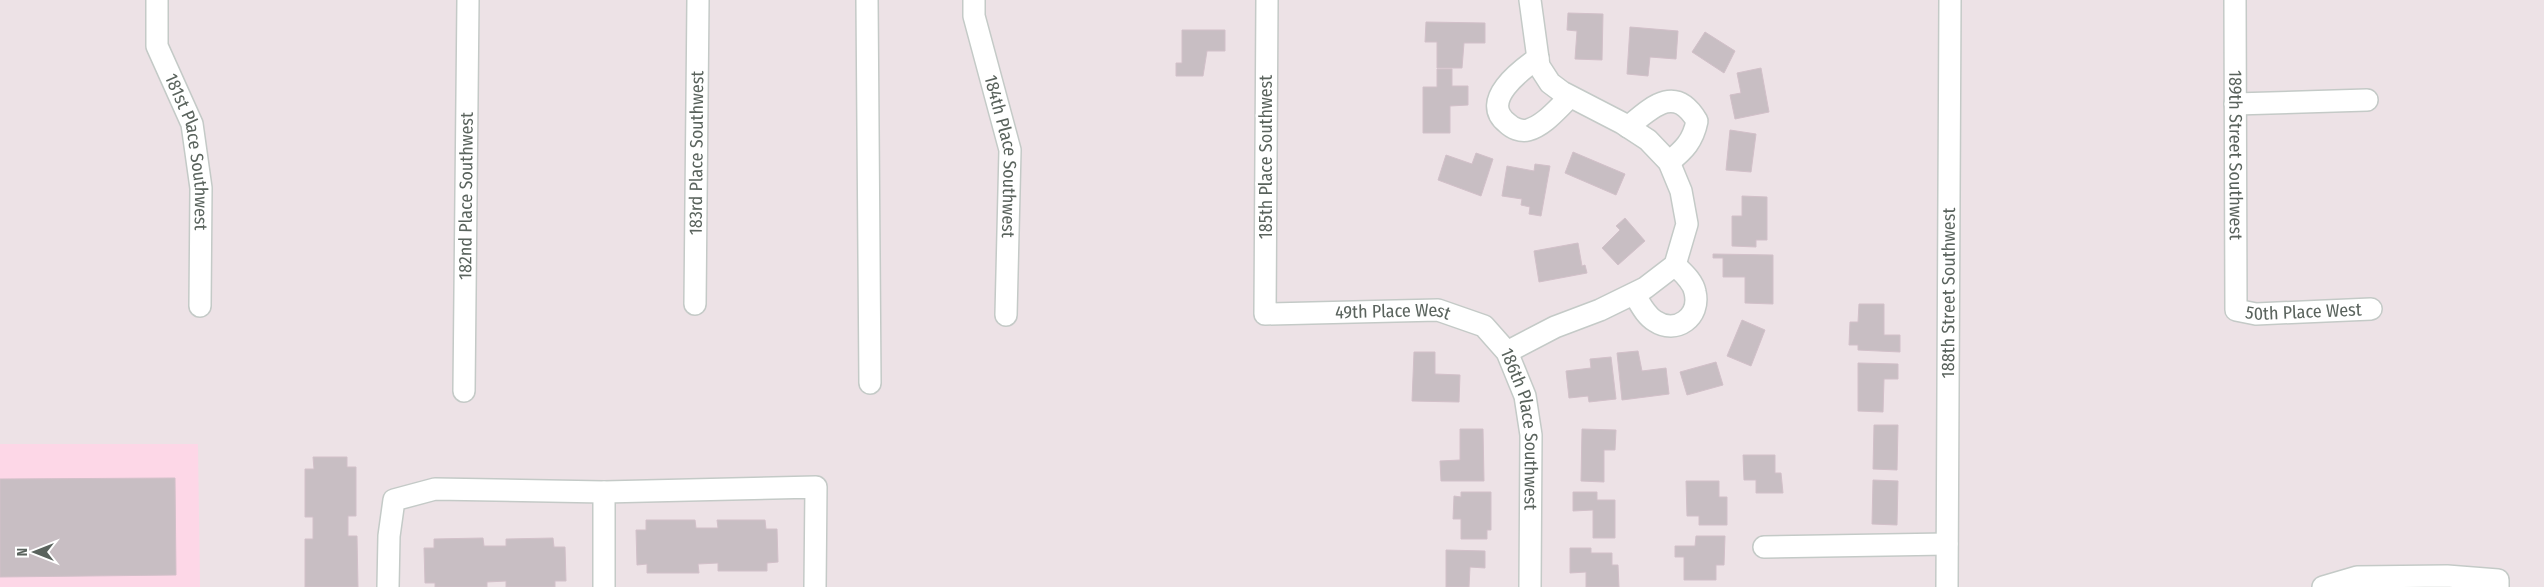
<svg xmlns="http://www.w3.org/2000/svg" width="2544" height="587" viewBox="0 0 2544 587" font-family="'Fira Sans Condensed',sans-serif">
<style>
.commercial{fill:#fdd7e7}
.building{fill:#c8bec3;stroke:#d2c0c9}
.lines{fill:none;stroke-linecap:round;stroke-linejoin:round}
.minor-casing{stroke:#c4cac7;stroke-width:24}
.minor{stroke:#fff;stroke-width:21}
.labels{text-anchor:middle;dominant-baseline:central;stroke-width:5;stroke-linejoin:round;paint-order:stroke}
.street-label{font-size:18px;fill:#5a635d;stroke:#fff}
</style>
<rect width="100%" height="100%" fill="#ede2e6"/>
<path class="commercial" d="M0,444H198L200,587H0Z"/>
<path class="building" d="M1568,13L1603,14L1602,60L1575,59L1577,31L1567,30Z
M1426,22L1485,23V43H1464L1462,68H1437V42H1425Z
M1630,27L1678,31L1676,59L1650,57L1648,76L1627,74Z
M1182,30H1225V51H1207L1203,76H1176V63H1182Z
M1705,32L1735,51L1724,73L1692,52Z
M1761,68L1769,112L1735,119L1730,95L1741,93L1737,73Z
M1437,69H1452V86H1468V105L1450,106V133H1423V87H1437Z
M1730,130L1756,134L1751,172L1726,170Z
M1573,152L1625,174L1616,195L1565,173Z
M1476,153L1493,159L1481,196L1438,180L1446,155L1472,164Z
M1535,164L1550,166L1541,216L1529,214L1530,207L1521,205L1522,199L1502,196L1507,166L1534,171Z
M1742,196L1767,197V240H1756V247L1732,246V216H1742Z
M1625,218L1645,241L1618,265L1602,248L1620,230L1616,226Z
M1578,243L1582,266L1585,265L1587,273L1539,282L1534,251Z
M1713,254L1773,255V304L1745,303V277H1723V258H1713Z
M1859,304H1884V335H1900V352L1858,350V345H1849L1850,322H1858Z
M1742,320L1765,330L1751,366L1727,356Z
M1638,351L1642,371L1666,368L1669,394L1622,400L1617,353Z
M1414,352H1435V374L1460,375L1459,402L1412,401Z
M1611,357L1616,399L1589,402L1588,396L1569,398L1566,371L1591,368L1590,359Z
M1716,362L1723,385L1687,395L1680,372Z
M1858,363L1898,364V379H1884L1883,412L1858,411Z
M1874,425H1898L1897,470L1873,469Z
M1460,429H1483L1484,481H1441L1440,461L1460,460Z
M1582,429L1616,430L1615,450H1604V482L1581,481Z
M1743,455H1775V473H1781L1783,493H1756V480H1744Z
M313,457H347V467H356V516H348V536H357L358,587H305V539H313V517H305V469H314Z
M175,478L176,575L0,577V479Z
M1873,480L1898,481L1897,525L1872,524Z
M1686,481H1719V497H1727V525H1699V516H1687Z
M1461,492H1491V530H1487V539H1461V519H1453L1454,496L1461,497Z
M1573,492H1597V500H1615V538H1593V510L1573,511Z
M646,520H695L696,528H718L717,520H765L766,529H777L778,562L767,563V571H718V563L698,564L699,573H647V564L637,565L636,530H646Z
M1696,536H1725L1724,565H1716V580H1684V557H1675V546H1695Z
M483,538L484,546H506V539L553,538L554,547H565L566,581H555V587H506V581L487,582V587H435V583H425L424,548H434V539Z
M1570,548H1591V553H1612V565H1618L1619,587H1586V572L1570,573Z
M1446,550L1485,551V568L1470,567L1469,587H1446Z"/>
<g class="lines">
<defs>
<g id="minor">
<path id="s1" d="M157,0V46L192,124L201,188L200,306"/>
<path d="M867,0L870,383"/>
<path id="s2" d="M974,0V16L1010,150L1006,315"/>
<path id="s3" d="M1267,0L1265,314L1438,310L1484,326L1507,352L1525,396L1531,435L1530,587"/>
<path id="s4" d="M2235,0L2236,310L2256,314L2371,309"/>
<path d="M1538,58C1521,70 1479,101 1507,123C1512,128 1521,132 1528,130C1545,125 1558,108 1570,97"/>
<path d="M2235,104L2367,100"/>
<path d="M1628,127C1652,107 1675,84 1697,121C1693,141 1684,150 1669,162"/>
<path d="M1634,294C1640,303 1645,315 1655,321C1676,335 1701,317 1695,292C1693,281 1683,273 1675,265"/>
<path id="s5" d="M695,304L698,0"/>
<path d="M1507,352L1555,327L1600,310L1645,288L1675,265L1687,224L1681,191L1669,162L1648,140L1622,123L1562,92L1550,83L1539,66L1530,0"/>
<path id="s6" d="M464,391L468,0"/>
<path d="M604,492V587"/>
<path d="M1764,547L1947,544"/>
<path d="M388,587L389,536L394,500L435,489L604,492L816,487L815,587"/>
<path id="s7" d="M1947,587L1950,0"/>
<path d="M2323,587L2357,577L2447,576L2498,580V587"/>
</g>
</defs>
<use href="#minor" class="minor-casing"/>
<use href="#minor" class="minor"/>
</g>
<g class="labels">
<g class="street-label">
<text stroke="none"><textPath href="#s1" startOffset="158">181st Place Southwest</textPath></text>
<text stroke="none"><textPath href="#s5" startOffset="151">183rd Place Southwest</textPath></text>
<text stroke="none"><textPath href="#s4" startOffset="155">189th Street Southwest</textPath></text>
<text stroke="none"><textPath href="#s2" startOffset="160">184th Place Southwest</textPath></text>
<text transform="translate(1266 157) rotate(-90)">185th Place Southwest</text>
<text stroke="none"><textPath href="#s6" startOffset="195">182nd Place Southwest</textPath></text>
<text stroke="none"><textPath href="#s7" startOffset="294">188th Street Southwest</textPath></text>
<text stroke="none"><textPath href="#s4" startOffset="378">50th Place West</textPath></text>
<text stroke="none"><textPath href="#s3" startOffset="442">49th Place West</textPath></text>
<text stroke="none"><textPath href="#s3" startOffset="650">186th Place Southwest</textPath></text>
</g>
</g>
<g transform="translate(35 552) rotate(270)" stroke="#ffffff" stroke-width="4" paint-order="stroke">
<path d="M0-4L9 19L0 12L-9 19Z" fill="#5a635d"/>
<text y="-8" font-size="14" font-weight="bold" text-anchor="middle" fill="#5a635d">N</text>
</g>
</svg>
